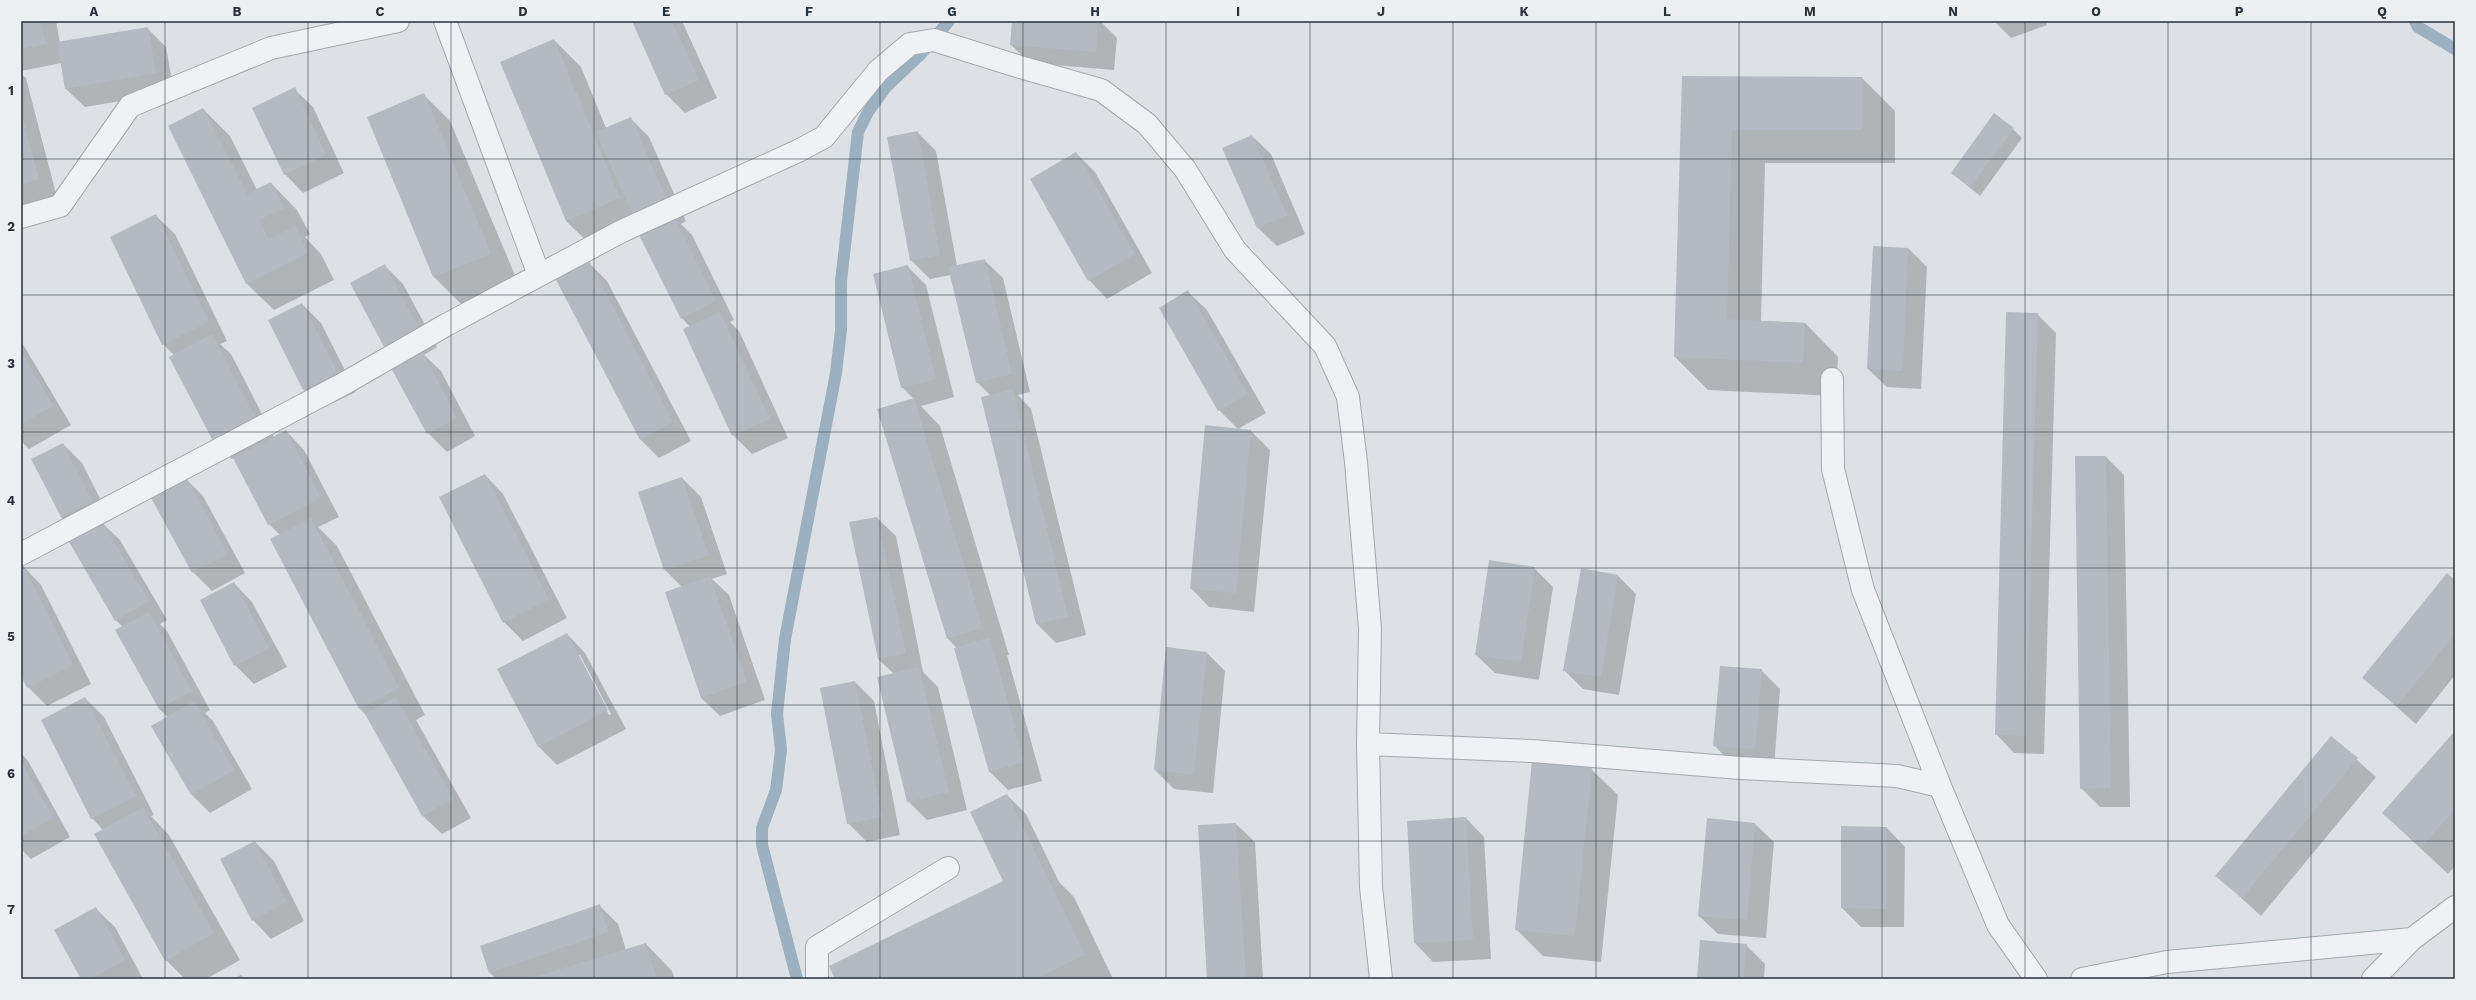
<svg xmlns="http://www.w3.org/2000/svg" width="2476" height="1000" viewBox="0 0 2476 1000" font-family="'Work Sans',sans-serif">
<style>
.shadow{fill:#0003;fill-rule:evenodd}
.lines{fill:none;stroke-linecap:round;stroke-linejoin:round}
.stream{stroke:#9bb1c2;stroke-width:12}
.building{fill:#b5bac2}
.minor-casing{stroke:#a3a8ae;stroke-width:24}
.minor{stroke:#eff1f4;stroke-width:22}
.grid{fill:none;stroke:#28303a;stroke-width:1;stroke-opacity:0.55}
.neatline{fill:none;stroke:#28303a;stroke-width:1.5}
.grid-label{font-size:13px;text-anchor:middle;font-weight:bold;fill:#28303a}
</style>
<rect width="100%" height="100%" fill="#dde1e5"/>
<path class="shadow" d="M21,21H56L60,43L147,28L166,47L174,92L85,107L66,89L62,63L21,71Z
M632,21H682L717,98L685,113L666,94Z
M1013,21H1100L1117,38L1114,70L1030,63L1011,45Z
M1994,21H2046L2047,25L2011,38Z
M554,40L581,67L606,128L630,118L649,137L686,221L681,224L692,235L734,320L730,322L739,331L788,438L752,454L733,435L690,327L682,318L639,233L593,247L566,221Z
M21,74L26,78L57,198L21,207Z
M1683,77L1862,78L1895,111V163H1765L1761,321L1805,323L1838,357L1836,396L1708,390L1675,357Z
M294,89L313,107L344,173L303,193L285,174Z
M423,94L450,121L517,280L461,304L434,277L368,118Z
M203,109L230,136L257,190L271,183L297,210L310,234L305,237L321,254L334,280L274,310L247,284L169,126Z
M2013,129L2022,138L1980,196L1952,173Z
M917,132L936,151L957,266L984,260L1003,278L1030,392L1018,395L1031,409L1086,635L1056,643L1037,624L983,398L991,396L977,382L951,275L930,279L911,260Z
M1252,136L1271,154L1305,234L1277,246L1258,228L1223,149Z
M1076,153L1095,172L1152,273L1107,299L1089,280Z
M156,216L175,234L227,341L220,344L231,354L274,437L286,431L304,450L339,517L318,527L337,546L425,715L416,720L471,818L442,834L423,816L368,717L360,709L272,540L280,535L269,524L234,458L232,459L214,440L174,355L163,344Z
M1908,248L1927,267L1921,389L1887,387L1868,369Z
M588,262L607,281L691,441L659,458L640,439Z
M385,266L403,284L437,347L424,355L441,371L475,436L447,452L428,433L401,363L385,347L351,283Z
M907,266L926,285L954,397L921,406L940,426L1009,655H1007L1042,781L1008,790L990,772L957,648L948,639L914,399L902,387Z
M1188,292L1207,310L1266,413L1238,429L1219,410Z
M302,304L321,323L356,392L323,408L304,390L270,320Z
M2037,314L2056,333L2044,754L2014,753L1996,734Z
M21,341L71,425L29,449L21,441Z
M1251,431L1270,450L1254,612L1209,607L1191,588Z
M63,444L82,463L111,520L103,524L120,540L167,620L160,624L167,631L210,710L205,713L213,721L252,789L210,813L191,794L168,717L159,709L117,631L123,627L116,620L79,534L61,517Z
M2106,457L2124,475L2130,807H2100L2081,788Z
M485,475L503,494L567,618L523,641L504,622Z
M185,478L203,496L245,573L212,591L193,572L151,497Z
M682,478L701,497L727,574L712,579L729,595L765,700L720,716L701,698L682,587L665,570L639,492Z
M877,518L896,536L923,672L938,687L967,810L927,820L908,801L894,674L878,659Z
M23,566L41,585L91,684L47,706L28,687L21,673Z
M1534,568L1553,587L1539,680L1495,673L1476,655Z
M1618,576L1636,594L1619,695L1583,689L1564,670Z
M2455,581V675L2416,724L2364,678Z
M234,583L252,602L287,667L254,684L235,665L201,601Z
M567,634L585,653L626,729L557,765L539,747L499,670ZM577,655H580L611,714L609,715Z
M1207,653L1225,671L1213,793L1174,789L1155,770Z
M1761,670L1780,689L1774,767L1732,764L1714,745Z
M855,682L874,701L900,835L867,842L848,823Z
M85,698L104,717L154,815L151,816L169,835L240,960L206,979H185L166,960L103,830L92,818Z
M2455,733V866L2448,874L2383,813Z
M2331,737L2376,777L2261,916L2217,876Z
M21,753L28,761L70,837L31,859L21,849Z
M1591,769L1618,795L1601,962L1543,956L1516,929Z
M1007,795L1026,814L1059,882L1074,897L1113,979H836L1005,881Z
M1466,818L1484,837L1491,959L1433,962L1415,943Z
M1708,820L1755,824L1774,842L1766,938L1718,934L1699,916Z
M1236,824L1255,842L1263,979H1208Z
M1887,828L1905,847L1904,927H1861L1842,908Z
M255,842L274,861L304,921L271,939L253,920Z
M599,905L618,924L626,950L646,944L672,971L675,979H496L490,973L481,946Z
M96,909L115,927L143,979H82Z
M1746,945L1765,964L1764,979H1698Z
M241,975L245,979H232Z"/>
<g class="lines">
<path class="stream" d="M2415,21L2418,27L2455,49
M797,979L762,845V828L776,790L781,750L777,714L785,639L836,373L841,330V281L858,132L868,112L886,87L919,56L949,21"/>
</g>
<path class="building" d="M21,21H41L46,44L21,49Z
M632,21H672L699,80L665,95Z
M1012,21H1098L1096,52L1010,45Z
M148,27L156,73L65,89L57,42Z
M554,39L620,198L566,221L500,62Z
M1682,76L1862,77V130H1732L1727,319L1805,323L1803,363L1674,357Z
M295,87L326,155L284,175L252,108Z
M424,93L491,254L433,277L367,117Z
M203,108L247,194L271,182L284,208L259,220L269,239L295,226L308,253L246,284L168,126Z
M21,112L39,179L21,184Z
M1994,113L2014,128L1970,187L1951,173Z
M631,117L668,203L634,218L596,132Z
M918,131L940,255L910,261L887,137Z
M1252,135L1287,215L1257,228L1222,148Z
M1076,152L1135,254L1088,281L1030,179Z
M156,214L209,322L162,345L110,237Z
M674,215L716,301L681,319L638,233Z
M1873,246L1908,248L1903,371L1867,369Z
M985,259L1012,374L976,383L948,267Z
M589,261L673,422L640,440L555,278Z
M385,264L419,328L384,347L350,283Z
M908,265L936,379L901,388L873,274Z
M1188,290L1248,394L1218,411L1159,308Z
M302,303L338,373L303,390L268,320Z
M720,312L770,419L732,436L683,329Z
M2006,312L2038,313L2026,736L1995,735Z
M212,334L256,418L213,441L169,357Z
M21,351L53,406L21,424Z
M422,351L457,418L427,434L391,368Z
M1013,389L1068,617L1036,624L981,397Z
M914,398L983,628L947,639L877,409Z
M1205,425L1251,430L1236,593L1190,589Z
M286,430L321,498L268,525L233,458Z
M63,443L93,501L61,517L31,459Z
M2075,456H2106L2111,788L2080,789Z
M485,474L549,599L503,623L439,497Z
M185,476L228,554L192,573L150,496Z
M682,477L709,555L664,570L638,492Z
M877,517L906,653L878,659L849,522Z
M311,518L399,688L359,709L270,539Z
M101,520L149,601L115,621L68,540Z
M1489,560L1535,567L1521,662L1475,655Z
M23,565L73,665L27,688L21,675V566Z
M1581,568L1618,575L1601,677L1563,671Z
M2447,573L2455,580V634L2397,706L2362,678Z
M710,576L747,682L701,698L665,592Z
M234,582L269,648L234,666L200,600Z
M149,612L192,691L159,709L115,630Z
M567,633L608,710L538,747L497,669Z
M990,637L1024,762L989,772L954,648Z
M1166,647L1207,652L1194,775L1154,770Z
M1720,666L1762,669L1755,749L1713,746Z
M919,667L949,792L907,802L877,677Z
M855,681L882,817L847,824L820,688Z
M85,697L136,796L91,819L41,720Z
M396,697L453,799L422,816L365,714Z
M194,701L234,770L191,795L151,726Z
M2455,731V809L2421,848L2382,813Z
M2331,736L2358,758L2242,898L2215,876Z
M21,761L53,818L21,836Z
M1532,761L1592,768L1575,936L1515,930Z
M1007,794L1085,955L1036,979H835L829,966L1003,881L970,812Z
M143,807L214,933L165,961L94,834Z
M1466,817L1473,940L1414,943L1407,821Z
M1707,818L1755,823L1747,920L1698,916Z
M1236,823L1246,979H1207L1198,825Z
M1841,826L1887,827L1886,909L1841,908Z
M255,841L286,902L252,921L220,859Z
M600,904L608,932L489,973L480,946Z
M96,907L125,960L90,979H81L54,930Z
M1700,940L1747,944L1743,979H1697Z
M646,943L657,979H528Z"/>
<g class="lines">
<defs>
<path id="minor" d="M445,21L539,275
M21,217L60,206L130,106L271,48L398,21
M1832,379L1833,469L1863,590L1940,786L1998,925L2036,979
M21,554L345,383L446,325L622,231L798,151L824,137L878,71L910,44L934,40L1017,66L1101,90L1147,124L1185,169L1235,250L1325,346L1348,397L1356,462L1370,628L1368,744L1371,887L1381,979
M1368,744L1532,751L1740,768L1897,776L1940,786
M817,979V947L948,868
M2082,979L2167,962L2412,939
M2373,979L2412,939L2455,907"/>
</defs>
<use href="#minor" class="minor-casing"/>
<use href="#minor" class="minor"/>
</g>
<path class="grid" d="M165,21V979M308,21V979M451,21V979M594,21V979M737,21V979M880,21V979M1023,21V979M1166,21V979M1310,21V979M1453,21V979M1596,21V979M1739,21V979M1882,21V979M2025,21V979M2168,21V979M2311,21V979M21,159H2455M21,295H2455M21,432H2455M21,568H2455M21,705H2455M21,841H2455"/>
<rect width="2476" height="1000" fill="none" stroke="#ecf0f3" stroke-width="44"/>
<rect x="22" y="22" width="2432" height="956" class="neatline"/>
<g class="grid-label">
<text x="94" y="16">A</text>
<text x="237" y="16">B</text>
<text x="380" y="16">C</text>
<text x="523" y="16">D</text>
<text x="666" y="16">E</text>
<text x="809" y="16">F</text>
<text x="952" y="16">G</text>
<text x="1095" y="16">H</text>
<text x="1238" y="16">I</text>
<text x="1381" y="16">J</text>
<text x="1524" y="16">K</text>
<text x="1667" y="16">L</text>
<text x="1810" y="16">M</text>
<text x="1953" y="16">N</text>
<text x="2096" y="16">O</text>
<text x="2239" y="16">P</text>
<text x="2382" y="16">Q</text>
<text x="11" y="95">1</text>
<text x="11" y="231">2</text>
<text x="11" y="368">3</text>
<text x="11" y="505">4</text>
<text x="11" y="641">5</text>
<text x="11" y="778">6</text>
<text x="11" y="914">7</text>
</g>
</svg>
